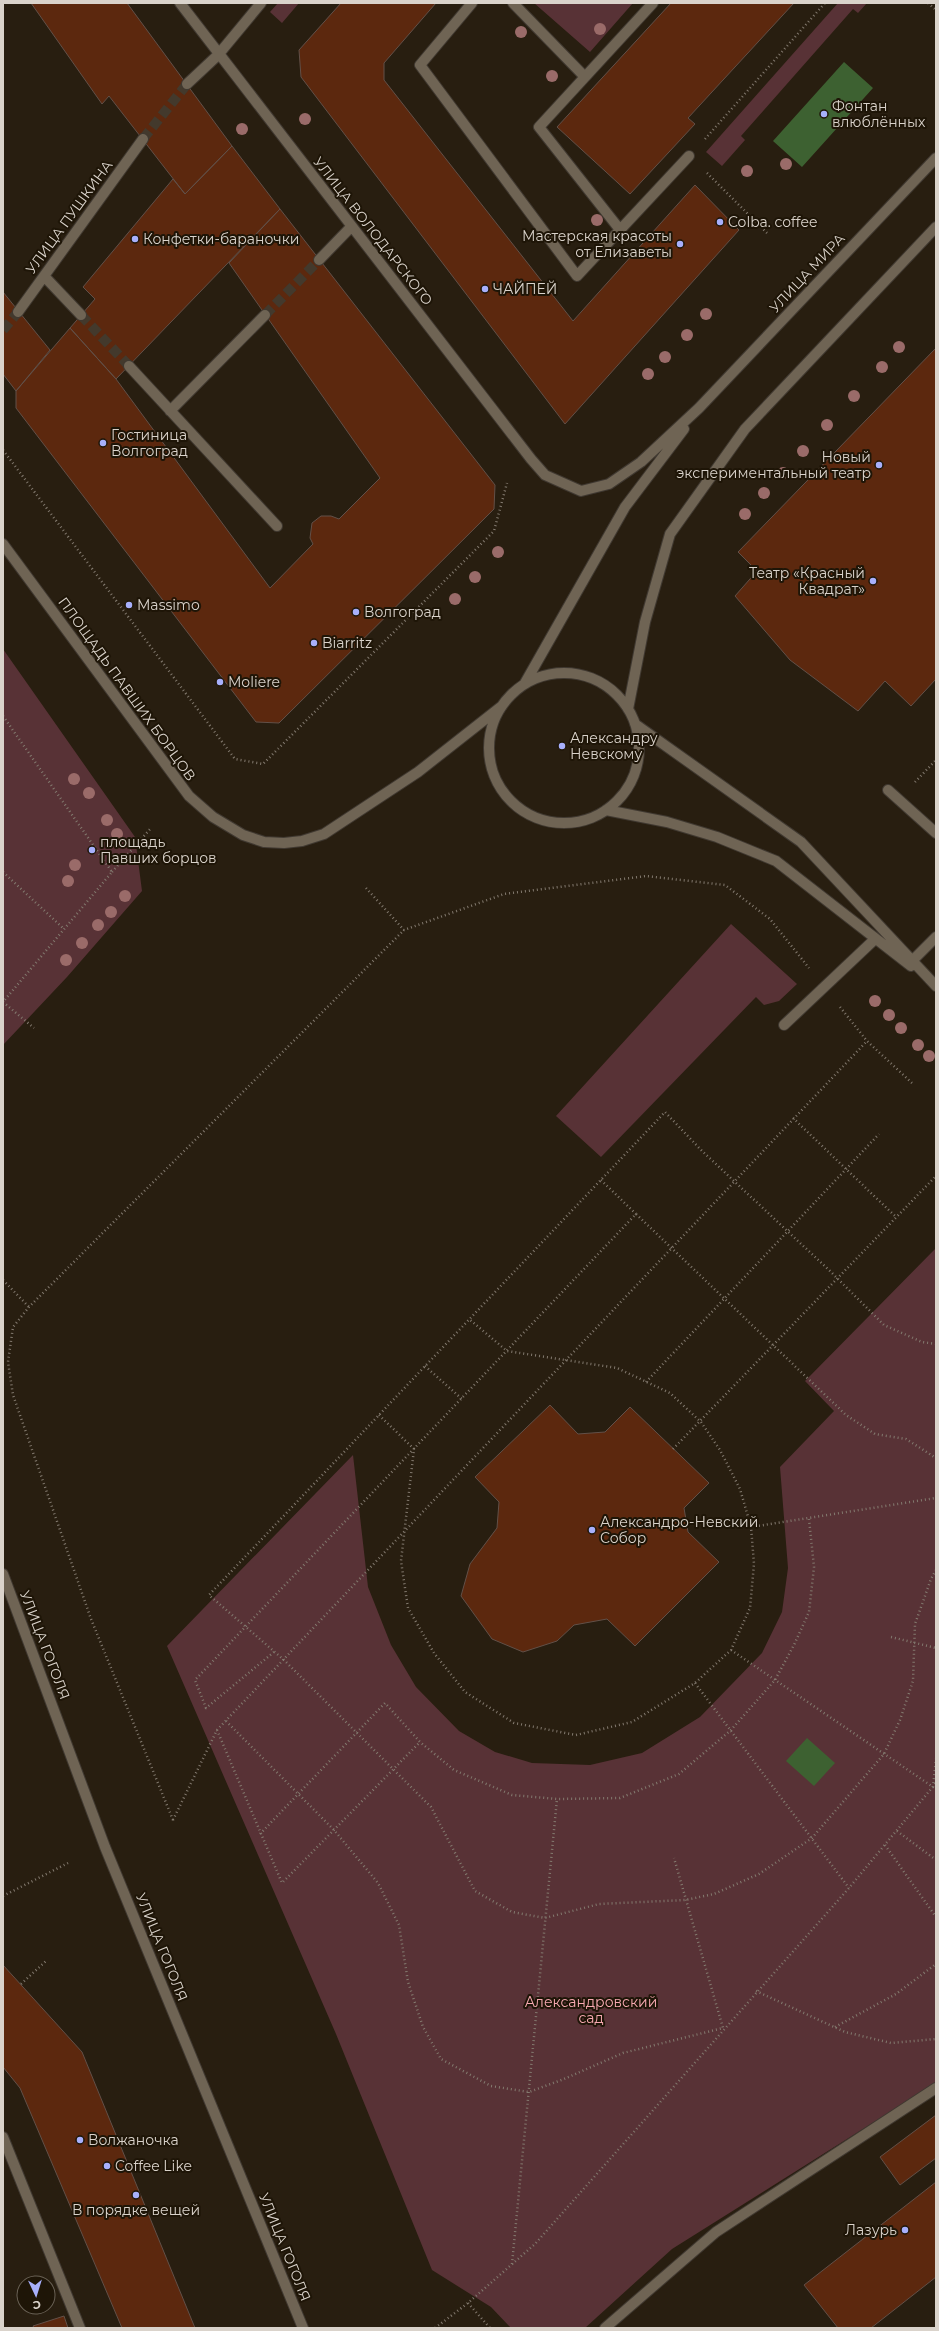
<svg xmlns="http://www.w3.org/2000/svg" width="939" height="2331" viewBox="0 0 939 2331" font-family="Montserrat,sans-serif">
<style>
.green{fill:#583236}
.water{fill:#3d6131}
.building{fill:#5c280e;stroke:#625048}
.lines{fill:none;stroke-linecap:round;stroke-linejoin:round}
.minor-tunnel{stroke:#43392c;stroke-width:10;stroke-dasharray:10 5;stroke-linecap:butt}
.minor-casing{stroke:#403931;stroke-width:12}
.path{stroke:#837a6f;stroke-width:2.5;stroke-dasharray:1 3;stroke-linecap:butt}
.minor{stroke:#6f6454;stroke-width:10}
.tree{fill:#9a6b69}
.poi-dot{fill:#a8b0fc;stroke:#1e1507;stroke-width:1.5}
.labels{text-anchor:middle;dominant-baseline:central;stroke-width:4;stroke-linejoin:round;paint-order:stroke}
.poi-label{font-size:14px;fill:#dad3cb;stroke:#1e1507;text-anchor:start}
.street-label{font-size:14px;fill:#dad3cb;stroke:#1e1507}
.park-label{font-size:14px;fill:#f8aab2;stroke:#1e1507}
</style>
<rect width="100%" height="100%" fill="#281e10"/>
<path class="green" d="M278,3H299L282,23L270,12Z
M534,3H633L590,52Z
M838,3H867L858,13L853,9L741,136L745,140L722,166L706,152Z
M3,649L135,837L142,891L67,977L3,1045Z
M731,924L797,984L779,1001L764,1005L756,997L601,1157L556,1116Z
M936,1248V2083L672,2249L585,2328H511L491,2307L432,2270L336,2034L167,1646L353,1455L368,1587L391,1645L416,1687L459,1731L495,1752L532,1763L590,1765L642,1753L700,1717L762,1653L782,1612L788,1568L780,1467L834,1411L805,1381Z"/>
<path class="water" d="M844,62L873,88L802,167L773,141Z
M807,1738L835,1763L814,1786L786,1761Z"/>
<path class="building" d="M31,3H127L232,146L185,194L109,96L102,104Z
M341,3H436L384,63V80L573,321L695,185L739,230L565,424L301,77L299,50Z
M671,3H794L688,118L695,124L630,194L557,127Z
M232,146L280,209L116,379L70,328L95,299L83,287L173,179L185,194Z
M280,209L495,485L494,509L279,723L256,722L16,408V391L70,328L116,379L270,588L313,544L310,538L312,523L321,516H331L339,519L380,478L229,263Z
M3,292L50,350L16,391L3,374Z
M936,348V679L911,706L885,681L858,711L790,660L735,596L757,571L738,552Z
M550,1405L578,1434L605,1432L630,1407L709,1483L684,1508L688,1532L719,1562L635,1646L607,1619L574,1625L557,1641L523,1652L492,1639L461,1596L470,1564L497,1528L499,1502L475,1477Z
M3,1965L82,2052L195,2328H122L20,2088L3,2067Z
M936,2115V2158L900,2185L880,2157Z
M936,2182V2277L871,2328H838L804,2285Z
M64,2316L68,2328H34L33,2326Z"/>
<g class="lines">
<path class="minor-tunnel" d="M143,139L187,84
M81,315L129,366
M265,315L319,260
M3,330L18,312"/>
<defs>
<path id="minor" d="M180,3L531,459L545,475L581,491L609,484L641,462L699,408L936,158
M472,3L420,65L577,276L689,156
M513,3L585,77
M187,84L218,55L261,3
M621,231L539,127L653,3
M319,260L351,227
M44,276L81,315
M18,312L143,139
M129,366L277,526
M170,411L265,315
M3,544L189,796L213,817L243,835L264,842L284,843L302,841L324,834L418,772L502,706
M489 748a75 75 0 1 1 150 0a75 75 0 1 1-150 0Z
M525,683L625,507L684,429
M628,709L645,622L670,534L745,429L936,227
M635,724L801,842L936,986
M888,790L936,833
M606,810L667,822L717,837L776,861L911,966
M912,961L936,937
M784,1025L875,939
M3,1574L105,1847L303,2328
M3,2137L80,2328
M605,2328L716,2232L936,2088"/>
</defs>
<use href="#minor" class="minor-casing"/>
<path class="path" d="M928,3L936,10
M705,139L825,3
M707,173L767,233
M3,450L235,759L263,764L494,531L507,483
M3,716L112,872L3,1002
M915,782L936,760
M3,872L64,929
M112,872L151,828
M366,888L404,930L504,894L646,876L725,885L770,919L809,968
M3,1002L34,1028
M840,1007L867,1041L912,1083
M793,1118L896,1217
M601,1180L636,1214
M3,1280L29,1307
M936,1344L922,1342L884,1325L830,1271L702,1151L665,1112L209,1595L284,1660L431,1807L475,1891L512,1912L545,1918L599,1904L685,1900L714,1894L759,1874L812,1838L884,1754L900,1720L913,1681L915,1624L931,1579L936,1570
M425,1366L462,1399
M646,1382L879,1134
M379,1415L414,1449L401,1561L408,1608L434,1653L465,1692L514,1723L576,1735L632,1722L695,1683L731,1650L750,1608L754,1564L751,1527L740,1489L720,1450L701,1422L670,1393L617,1368L507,1351L469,1319
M673,1449L936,1176
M751,1527L936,1498
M891,1637L936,1648
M731,1650L933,1787L936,1759
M274,1652L206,1708L195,1680L636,1214L846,1415L875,1434L906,1439L936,1458
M695,1683L849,1888
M226,1721L334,1830L378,1883L399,1925L408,1982L423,2027L441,2059L491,2086L529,2092L564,2079L623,2053L723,2028L674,1858
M217,1730L282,1883L420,1742
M173,1820L91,1619L13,1395L8,1362L13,1327L29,1307L404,930
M173,1820L217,1730L867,1041
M897,1831L936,1860
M260,1834L385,1703L420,1742L454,1770L512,1795L557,1799L620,1798L679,1774L731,1730L775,1680L794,1645L809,1612L814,1567L809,1519
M885,1845L936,1917
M3,1896L68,1863
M21,1984L46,1961
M756,1991L845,2032L891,2043L936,2039
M835,2027L896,1994L936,1964
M512,2264L557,1799
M468,2303L490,2328
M435,2328L468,2303L535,2244L849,1888L936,1783"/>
<use href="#minor" class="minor"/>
</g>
<g class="tree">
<circle cx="600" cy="29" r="6"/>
<circle cx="521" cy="32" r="6"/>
<circle cx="552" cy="76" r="6"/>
<circle cx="305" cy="119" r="6"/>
<circle cx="242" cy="129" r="6"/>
<circle cx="786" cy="164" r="6"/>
<circle cx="747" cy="171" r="6"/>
<circle cx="597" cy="220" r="6"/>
<circle cx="706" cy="314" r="6"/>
<circle cx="687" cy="335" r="6"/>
<circle cx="899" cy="347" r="6"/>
<circle cx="665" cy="357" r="6"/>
<circle cx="882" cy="367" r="6"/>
<circle cx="648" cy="374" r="6"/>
<circle cx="854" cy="396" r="6"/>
<circle cx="827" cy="425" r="6"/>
<circle cx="803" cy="451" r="6"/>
<circle cx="783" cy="473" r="6"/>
<circle cx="764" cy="493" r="6"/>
<circle cx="745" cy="514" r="6"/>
<circle cx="498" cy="552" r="6"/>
<circle cx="475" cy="577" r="6"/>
<circle cx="455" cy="599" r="6"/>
<circle cx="74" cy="779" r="6"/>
<circle cx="89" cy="793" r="6"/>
<circle cx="107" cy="820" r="6"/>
<circle cx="117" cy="834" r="6"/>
<circle cx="75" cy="865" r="6"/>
<circle cx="68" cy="881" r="6"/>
<circle cx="125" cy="896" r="6"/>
<circle cx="111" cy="912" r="6"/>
<circle cx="98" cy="925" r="6"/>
<circle cx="82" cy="943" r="6"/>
<circle cx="66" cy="960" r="6"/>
<circle cx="875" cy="1001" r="6"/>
<circle cx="889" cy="1015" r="6"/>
<circle cx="901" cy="1028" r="6"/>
<circle cx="918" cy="1045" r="6"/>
<circle cx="929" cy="1056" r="6"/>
</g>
<g class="poi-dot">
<circle cx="824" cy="114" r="4"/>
<circle cx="720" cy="222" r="4"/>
<circle cx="135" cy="239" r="4"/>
<circle cx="680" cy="244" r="4"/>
<circle cx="485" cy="289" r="4"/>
<circle cx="103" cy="443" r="4"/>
<circle cx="879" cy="465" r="4"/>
<circle cx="873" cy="581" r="4"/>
<circle cx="129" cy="605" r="4"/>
<circle cx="356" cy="612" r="4"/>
<circle cx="314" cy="643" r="4"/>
<circle cx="220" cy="682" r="4"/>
<circle cx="562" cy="746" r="4"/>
<circle cx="92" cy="850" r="4"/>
<circle cx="592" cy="1530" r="4"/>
<circle cx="80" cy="2140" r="4"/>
<circle cx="107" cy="2166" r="4"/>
<circle cx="136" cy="2195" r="4"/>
<circle cx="905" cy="2230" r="4"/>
</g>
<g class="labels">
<g class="poi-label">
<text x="832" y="106">Фонтан<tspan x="832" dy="16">влюблённых</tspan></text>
<text x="728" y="222">Colba. coffee</text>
<text x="672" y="236" text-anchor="end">Мастерская красоты<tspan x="672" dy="16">от Елизаветы</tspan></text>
<text x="143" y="239">Конфетки-бараночки</text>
<text x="493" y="289">ЧАЙПЕЙ</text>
<text x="111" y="435">Гостиница<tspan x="111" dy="16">Волгоград</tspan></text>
<text x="871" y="457" text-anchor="end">Новый<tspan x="871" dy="16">экспериментальный театр</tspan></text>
<text x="865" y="573" text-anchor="end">Театр «Красный<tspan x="865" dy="16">Квадрат»</tspan></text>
<text x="137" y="605">Massimo</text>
<text x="364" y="612">Волгоград</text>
<text x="322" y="643">Biarritz</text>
<text x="228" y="682">Moliere</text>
<text x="570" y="738">Александру<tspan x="570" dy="16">Невскому</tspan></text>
<text x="100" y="842">площадь<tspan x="100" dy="16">Павших борцов</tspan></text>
<text x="600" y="1522">Александро-Невский<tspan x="600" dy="16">Собор</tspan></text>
<text x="88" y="2140">Волжаночка</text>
<text x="115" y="2166">Coffee Like</text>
<text x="136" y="2210" text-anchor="middle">В порядке вещей</text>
<text x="897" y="2230" text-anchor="end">Лазурь</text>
</g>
<g class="street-label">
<text transform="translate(69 217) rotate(-54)">УЛИЦА ПУШКИНА</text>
<text transform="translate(373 231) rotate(52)">УЛИЦА ВОЛОДАРСКОГО</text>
<text transform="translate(807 273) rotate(-47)">УЛИЦА МИРА</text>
<text transform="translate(127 689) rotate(54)">ПЛОЩАДЬ ПАВШИХ БОРЦОВ</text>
<text transform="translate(45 1645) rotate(69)">УЛИЦА ГОГОЛЯ</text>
<text transform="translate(162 1947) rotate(68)">УЛИЦА ГОГОЛЯ</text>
<text transform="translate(285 2247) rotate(68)">УЛИЦА ГОГОЛЯ</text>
</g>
<g class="park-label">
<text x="591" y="2002">Александровский<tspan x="591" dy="16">сад</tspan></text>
</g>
</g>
<rect width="939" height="2331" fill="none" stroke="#dad3cb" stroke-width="8"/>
<g transform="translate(36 2295) rotate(176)"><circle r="19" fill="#1e1507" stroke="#696155"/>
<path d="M0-3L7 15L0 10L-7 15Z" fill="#a8b0fc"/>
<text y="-6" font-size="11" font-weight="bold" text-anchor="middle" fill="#dad3cb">С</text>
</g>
</svg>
